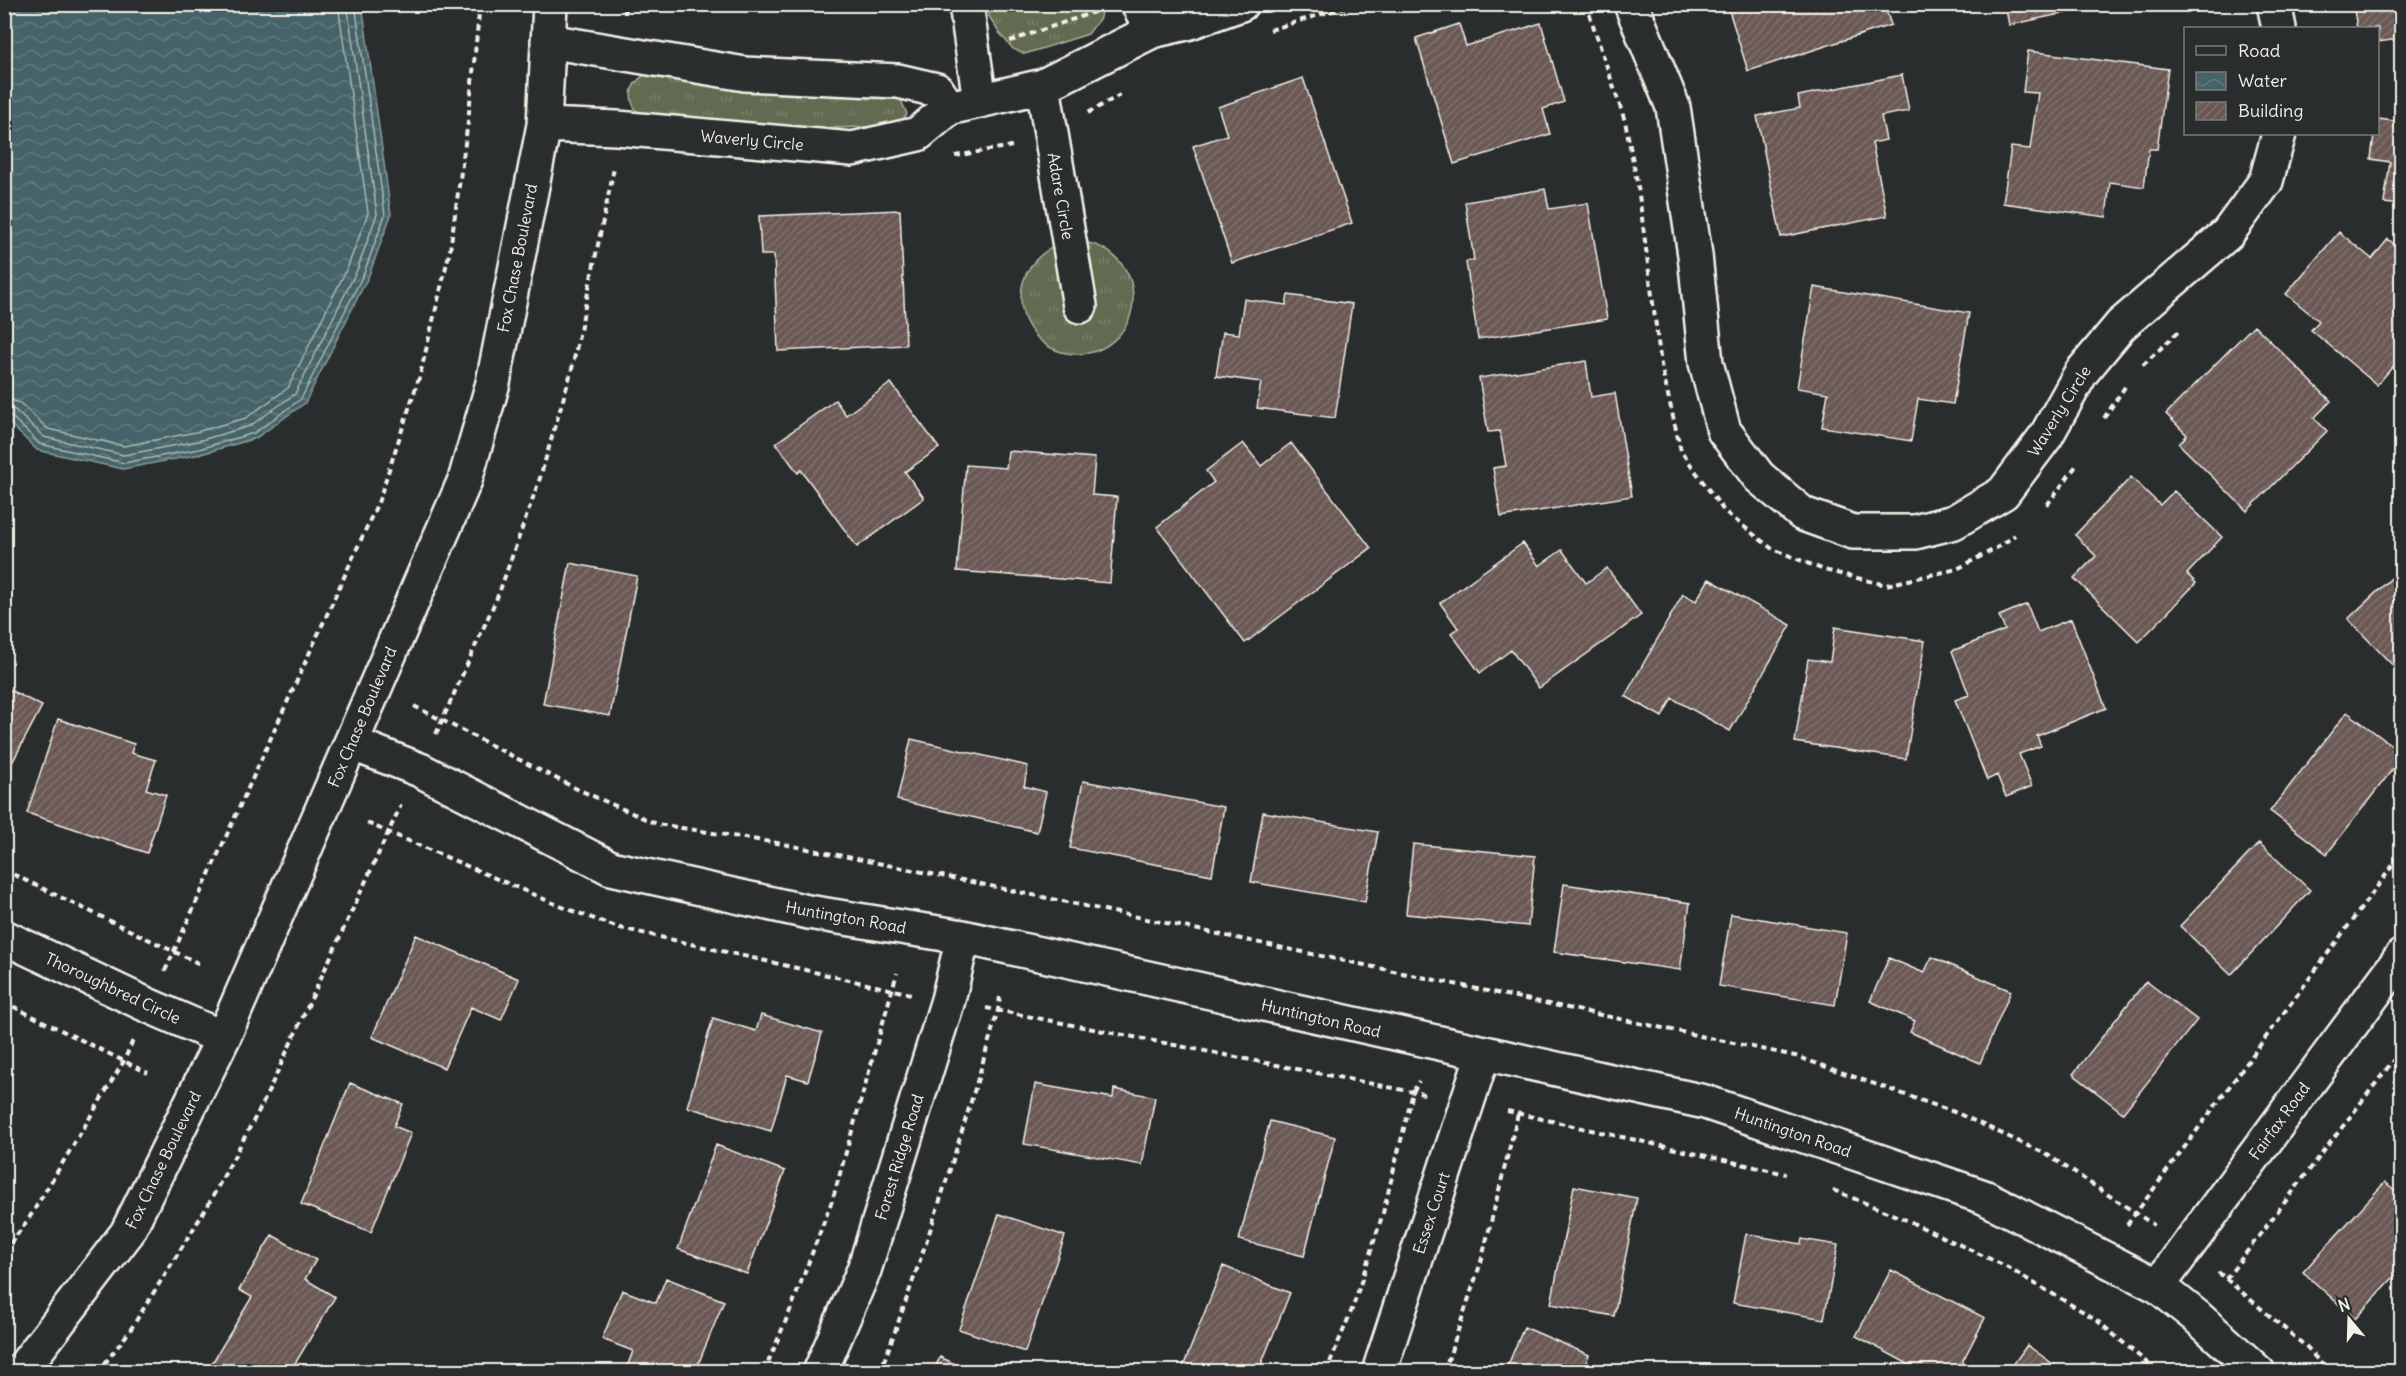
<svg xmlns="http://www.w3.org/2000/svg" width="2406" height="1376" viewBox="0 0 2406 1376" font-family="Delius,sans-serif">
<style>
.grass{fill:url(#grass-tufts);stroke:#abae9c;stroke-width:1.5}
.water{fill:url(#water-waves);stroke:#8b9c9b;stroke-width:1.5}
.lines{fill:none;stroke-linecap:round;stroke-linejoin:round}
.shore{stroke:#aeb9b4;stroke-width:1.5}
.building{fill:url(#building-hatch);stroke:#f4f1e8;stroke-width:1.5}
.minor-casing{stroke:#f4f1e8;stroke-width:38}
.path{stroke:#f4f1e8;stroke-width:4;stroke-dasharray:6 4.5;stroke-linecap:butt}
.minor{stroke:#2a2d2e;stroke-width:33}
.labels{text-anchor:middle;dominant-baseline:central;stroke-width:4.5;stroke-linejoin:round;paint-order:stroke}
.street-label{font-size:16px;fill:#f4f1e8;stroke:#2a2d2e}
</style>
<defs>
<pattern id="grass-tufts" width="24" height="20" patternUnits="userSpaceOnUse" patternTransform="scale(1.5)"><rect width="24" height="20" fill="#626b51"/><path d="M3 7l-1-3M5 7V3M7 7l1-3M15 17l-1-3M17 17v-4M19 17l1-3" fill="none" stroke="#79816a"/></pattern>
<pattern id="water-waves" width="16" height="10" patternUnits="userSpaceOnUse" patternTransform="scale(1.5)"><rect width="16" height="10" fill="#456467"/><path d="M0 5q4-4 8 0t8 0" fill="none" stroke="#607b7d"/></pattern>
<pattern id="building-hatch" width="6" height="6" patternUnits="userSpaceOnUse" patternTransform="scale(1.5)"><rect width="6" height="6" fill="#6a5855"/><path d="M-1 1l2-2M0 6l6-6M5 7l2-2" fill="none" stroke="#80706d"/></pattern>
</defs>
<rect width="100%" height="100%" fill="#2a2d2e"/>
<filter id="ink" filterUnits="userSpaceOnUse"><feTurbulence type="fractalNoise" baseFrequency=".0167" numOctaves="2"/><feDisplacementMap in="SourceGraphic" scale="12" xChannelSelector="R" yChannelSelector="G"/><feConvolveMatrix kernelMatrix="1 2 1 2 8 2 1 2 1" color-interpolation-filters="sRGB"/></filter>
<g filter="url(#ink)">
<path class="grass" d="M990,5L991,4L1102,5L1100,18L1088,34L1025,54L1013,49L998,31L989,16Z
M649,72L830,95L887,96L900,98L907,114L901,122L885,126L809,129L650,116L636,111C626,93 632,82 649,72Z
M1021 298a56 56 0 1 1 112 0a56 56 0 1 1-112 0Z"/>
<path class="water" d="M4,5H360L363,11L391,215L369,275L305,403L256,438L201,454L123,469L37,450L5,419Z"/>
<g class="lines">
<path class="shore" d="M4,398L20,403L48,429L124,446L196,432L246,418L288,388L348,266L368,213L338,4
M4,407L15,410L44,437L124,455L198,441L250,426L295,394L357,270L377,214L347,4
M4,415L11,416L40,444L124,463L199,449L254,433L301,399L364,273L385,215L355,4"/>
</g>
<path class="building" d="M1727,4H1884L1891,25L1748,71Z
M2005,4H2107L2009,25Z
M2353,4H2402V53L2399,39L2378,42V28H2357Z
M1541,23L1564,102L1543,109L1550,134L1454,164L1416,38L1459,24L1466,46Z
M2028,51L2168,69L2157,149H2149L2144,187L2110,182L2106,217L2003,203L2011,147L2030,149L2038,93L2023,92Z
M1902,75L1909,111L1881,116L1886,140L1872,143L1887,216L1781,237L1757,116L1800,108L1798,96Z
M1303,78L1352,223L1232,263L1193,146L1227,135L1218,107Z
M2378,119L2402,122V205L2384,203L2390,162L2371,159L2374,134H2378Z
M1545,189L1549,209L1588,203L1607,319L1478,339L1466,262L1474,260L1465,202Z
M900,210L906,345L778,351L774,255H761L759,216Z
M2339,232L2372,259L2388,239L2402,251V356L2377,385L2311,330L2319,321L2286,294Z
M1814,287L1969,313L1953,404L1918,399L1911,441L1822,427L1828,393L1797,388Z
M1288,295L1352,304L1335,418L1257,408L1261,382L1216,376L1223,332L1239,334L1244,299L1286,305Z
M2254,325L2331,401L2314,418L2327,431L2247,511L2179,444L2187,435L2166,414Z
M1586,361L1591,397L1615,393L1632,496L1501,517L1493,468L1506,466L1500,431L1488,432L1479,378Z
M891,383L939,448L905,472L924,498L857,547L801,470L798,473L776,443L835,400L846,415Z
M1243,443L1261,466L1291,443L1371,548L1245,643L1157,527L1214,482L1206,471Z
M1008,451L1095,458L1092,495L1117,497L1110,583L957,571L966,465L1006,468Z
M2131,477L2160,505L2174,491L2222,537L2187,574L2196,583L2139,642L2074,578L2096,556L2075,535Z
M1523,543L1539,566L1562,550L1586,583L1607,568L1641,615L1539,688L1511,650L1480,673L1451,633L1458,628L1440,603Z
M570,563L637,576L610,716L543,704Z
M2402,568V675L2348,619Z
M1709,579L1791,625L1730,731L1672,698L1662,717L1625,696L1683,594L1696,601Z
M2027,604L2038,632L2071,619L2106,708L2037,736L2041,746L2019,754L2032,786L2006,797L1997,775L1987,780L1955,700L1969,695L1952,651L2005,630L1999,616Z
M1835,627L1925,641L1906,759L1795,742L1808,659L1830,662Z
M4,687L42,706L4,778Z
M2347,712L2402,753V757L2327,854L2270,811Z
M58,719L134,744L131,753L156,760L146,789L166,795L147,853L27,813Z
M911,739L1028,766L1024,786L1046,792L1037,832L897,800Z
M1083,781L1224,807L1212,875L1070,848Z
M1263,812L1378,832L1365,902L1251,882Z
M2259,843L2310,890L2231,975L2180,926Z
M1413,844L1535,856L1528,926L1406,914Z
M1564,884L1690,903L1680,970L1554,952Z
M1731,914L1847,933L1835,1005L1719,986Z
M416,935L519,979L501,1020L471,1007L444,1068L372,1037Z
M1932,957L2011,991L1980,1063L1910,1032L1915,1021L1870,1001L1889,958L1924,973Z
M2146,981L2197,1020L2123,1113L2073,1074Z
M761,1015L822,1033L808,1081L787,1075L771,1131L687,1107L713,1018L756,1031Z
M350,1083L403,1104L394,1126L411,1133L371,1232L301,1204Z
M1035,1084L1113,1098L1114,1089L1155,1097L1142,1165L1024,1144Z
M1270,1121L1335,1137L1304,1256L1239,1240Z
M716,1145L785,1171L747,1274L678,1249Z
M2385,1182L2402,1196V1268L2355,1319L2303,1272Z
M1574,1186L1637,1198L1614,1316L1551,1304Z
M999,1214L1065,1236L1025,1352L959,1329Z
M1746,1234L1801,1244L1802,1239L1838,1245L1824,1319L1733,1303Z
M272,1235L316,1260L305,1279L335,1297L290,1372H226L212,1363L252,1297L239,1290Z
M1223,1266L1290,1293L1258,1372H1181Z
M1891,1270L1985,1318L1957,1372H1923L1856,1336Z
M666,1278L724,1301L695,1372H625L633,1351L602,1339L622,1290L656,1303Z
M1524,1327L1589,1355L1582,1372H1505Z
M2027,1345L2064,1372H2008Z
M940,1357L972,1372H933Z"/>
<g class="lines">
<defs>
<path id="minor" d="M966,4L980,101
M1138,4L1152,31
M1631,4L1673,107L1695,255L1706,363L1724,431L1759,477L1803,514L1853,532H1915L1954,522L2003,493L2046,436L2081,373L2121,325L2227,234L2266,181L2279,134
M2274,4L2279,28
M548,41L745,74L898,81L937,90L949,108
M1043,86L1080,306
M544,125L617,128L852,149L918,134L949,108L1043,86L1152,31L1187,23L1241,4
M351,743L420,770L611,868L808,912L963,937L1705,1102L1984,1197L2158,1286L2197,1317L2258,1372
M4,937L147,1005L223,1038
M2158,1286L2402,956
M20,1372L127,1233L223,1038L465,480L493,383L544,125L550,4
M820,1372L864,1270L948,1000L963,937
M1379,1372L1483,1054"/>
</defs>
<use href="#minor" class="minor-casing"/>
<path class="path" d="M1586,4L1625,121L1638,187L1661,365L1681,451L1724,511L1771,548L1824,570L1886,585L1957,569L2000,546L2015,535
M625,14V4
M1270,30L1355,4
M1010,41L1100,10
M1088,113L1120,95
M955,156L1012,146
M2143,365L2179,331
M2104,418L2127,384
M2047,505L2076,466
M414,706L577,789L657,824L783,844L962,880L1795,1056L1957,1113L2046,1154L2154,1225
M436,734L499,593L540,478L572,369L614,168
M367,823L560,906L616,927L911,994
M4,870L202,965
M165,971L379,500L420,375L450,250L468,122L480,4
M4,1002L148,1073
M986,1008L1429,1095
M1507,1111L1786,1174
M1833,1190L1904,1219L2001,1264L2094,1318L2158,1372
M2127,1225L2402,853
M4,1252L28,1220L124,1061L133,1040
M2218,1272L2304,1345L2329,1372
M2226,1279L2402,1049
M98,1372L129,1332L207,1207L263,1103L401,805
M764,1372L792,1306L833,1198L897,973
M880,1372C925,1252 963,1132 998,1010L1000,997
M1326,1372L1353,1307L1383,1213L1413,1092L1419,1081
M1444,1372L1481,1262L1518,1114"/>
<use href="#minor" class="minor"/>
</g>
</g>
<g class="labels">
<g class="street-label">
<text transform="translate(752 140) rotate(5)">Waverly Circle</text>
<text transform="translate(1061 196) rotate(80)">Adare Circle</text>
<text transform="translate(517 258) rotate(-79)">Fox Chase Boulevard</text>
<text transform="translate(2059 411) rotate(-58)">Waverly Circle</text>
<text transform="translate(362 717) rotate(-67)">Fox Chase Boulevard</text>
<text transform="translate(846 917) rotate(10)">Huntington Road</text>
<text transform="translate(113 988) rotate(25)">Thoroughbred Circle</text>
<text transform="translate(1321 1018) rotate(13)">Huntington Road</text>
<text transform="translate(2279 1121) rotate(-54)">Fairfax Road</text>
<text transform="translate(1793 1132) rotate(19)">Huntington Road</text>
<text transform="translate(899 1157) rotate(-73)">Forest Ridge Road</text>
<text transform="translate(163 1160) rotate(-64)">Fox Chase Boulevard</text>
<text transform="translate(1431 1213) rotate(-72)">Essex Court</text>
</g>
</g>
<rect width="2406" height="1376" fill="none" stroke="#2a2d2e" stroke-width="24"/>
<rect x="12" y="12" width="2382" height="1352" fill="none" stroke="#f4f1e8" stroke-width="2" filter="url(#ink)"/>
<rect x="2184" y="27" width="195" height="108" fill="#2a2d2e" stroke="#7b7b78" stroke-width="1.5"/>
<rect x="2196" y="46" width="30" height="9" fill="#2a2d2e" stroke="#7b7b78" stroke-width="1.5"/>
<text x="2238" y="57" font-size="18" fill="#f4f1e8">Road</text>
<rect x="2196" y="72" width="30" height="18" fill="url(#water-waves)" stroke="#7b7b78" stroke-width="1.5"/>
<text x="2238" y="87" font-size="18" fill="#f4f1e8">Water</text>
<rect x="2196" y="102" width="30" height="18" fill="url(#building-hatch)" stroke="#7b7b78" stroke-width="1.5"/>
<text x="2238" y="117" font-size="18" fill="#f4f1e8">Building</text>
<g transform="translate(2349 1319) rotate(341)" stroke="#2a2d2e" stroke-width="4.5" paint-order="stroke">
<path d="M0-4.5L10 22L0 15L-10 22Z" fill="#f4f1e8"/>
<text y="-9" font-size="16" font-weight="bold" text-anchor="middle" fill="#f4f1e8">N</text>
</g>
</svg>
